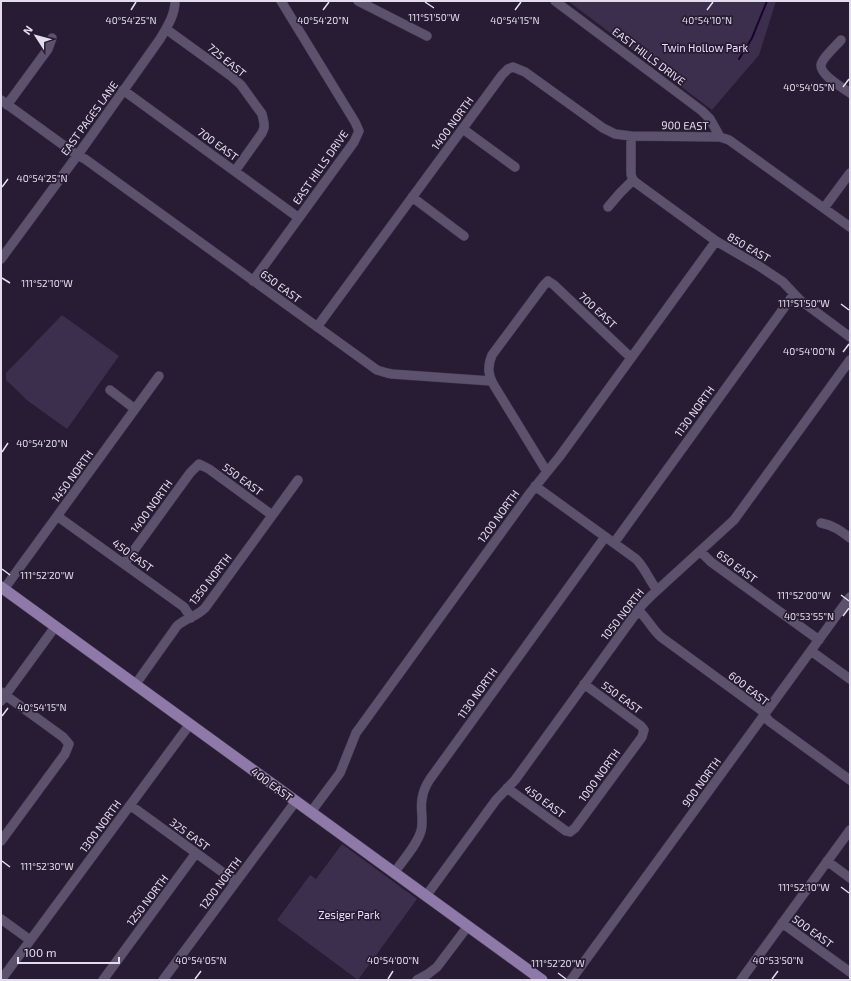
<svg xmlns="http://www.w3.org/2000/svg" width="851" height="981" viewBox="0 0 851 981" font-family="'Exo 2',sans-serif">
<style>
.green{fill:#3c2e4d}
.lines{fill:none;stroke-linecap:round;stroke-linejoin:round}
.stream{stroke:#1b0330;stroke-width:2}
.minor-casing{stroke:#42394d;stroke-width:10}
.major-casing{stroke:#42394d;stroke-width:12}
.minor{stroke:#5d526d;stroke-width:9}
.major{stroke:#8e79a8;stroke-width:11}
.ticks{fill:none;stroke:#e2dcec;stroke-width:1.5}
.labels{text-anchor:middle;dominant-baseline:central;stroke-width:3.5;stroke-linejoin:round;paint-order:stroke}
.park-label{font-size:11px;fill:#eaddfd;stroke:#271c33}
.street-label{font-size:11px;fill:#e2dcec;stroke:#271c33}
.ticks-label{font-size:10px;text-anchor:middle;fill:#e2dcec;stroke:#271c33;stroke-width:3.5;stroke-linejoin:round;paint-order:stroke}
</style>
<rect width="100%" height="100%" fill="#271c33"/>
<path class="green" d="M568,1H776L759,55L712,110Z
M62,315L119,356L67,429L28,401L6,380V373Z
M342,844L417,899L358,980L277,920L310,875L316,879Z"/>
<g class="lines">
<path class="stream" d="M739,59L752,38L767,1"/>
<defs>
<path id="minor" d="M358,1L427,36
M555,1L702,111L710,119L720,137
M166,29L231,76L241,85L262,114L264,123V128L262,133L235,171
M841,40C836,46 822,58 821,65C820,75 843,88 850,93
M123,90L299,218
M1,100L77,155L85,159L377,370L387,373L392,374L491,381
M7,105L48,49L52,38
M463,129L515,167
M631,136V174L632,178L635,182L716,241L759,266L783,282L800,300L850,337
M412,197L464,236
M608,207L620,193L633,180
M824,208L850,173
M1,259L82,149L160,39C167,27 175,15 175,1
M253,281L354,142L359,131L355,122L281,1
M317,327L502,75L508,69L513,67L525,72L603,128L615,134L631,136L720,137L729,140L736,145L850,227
M110,390L135,409
M547,472L495,387C488,376 487,367 492,355L544,285L548,281L554,285L626,353L631,357
M535,486L636,559C645,568 649,580 657,590
M57,516L184,607L191,618
M821,523C833,525 841,531 850,538
M614,543L794,294
M700,551L711,562L819,640
M124,564L190,473L199,464L209,469L272,515
M4,589L159,376
M638,610C647,618 652,629 661,637L761,710L769,721L850,780
M811,651L850,679
M135,685L177,626C186,618 196,617 205,608L298,480
M1,692L63,737L69,744L65,754L1,841
M1,701L55,627
M507,788L566,831L570,832L575,828L642,737L644,730L641,726L584,684
M130,805L236,882
M311,812L340,773L356,733L530,493L560,456L716,241
M827,861L850,878
M394,873C403,860 417,845 421,831C424,820 420,810 422,799C423,792 426,785 430,779L605,537
M426,896L496,800L515,780L642,605L652,595L734,520L850,360
M1,919L30,940
M782,923L850,972
M1,980L190,724
M103,980L196,853
M163,980L296,801
M417,980L428,974L437,967L468,926
M571,980L850,597
M741,980L850,830"/>
<path id="major" d="M1,587L542,980"/>
</defs>
<use href="#minor" class="minor-casing"/>
<use href="#major" class="major-casing"/>
<use href="#minor" class="minor"/>
<use href="#major" class="major"/>
</g>
<path class="ticks" d="M425,2L434,8M131,10L136,2M323,10L329,2M515,10L521,2M707,10L713,2M843,87L849,79M2,187L8,179M2,278L10,283M841,304L849,310M843,352L849,344M2,452L8,443M2,569L10,575M841,595L849,601M843,616L849,608M2,716L8,708M2,861L10,867M841,887L849,893M558,973L566,979M195,979L201,971M388,979L393,971M772,979L778,971"/>
<g class="labels">
<g class="park-label">
<text x="705" y="47">Twin Hollow Park</text>
<text x="349" y="914">Zesiger Park</text>
</g>
<g class="street-label">
<text transform="translate(649 56) rotate(37)">EAST HILLS DRIVE</text>
<text transform="translate(227 60) rotate(39)">725 EAST</text>
<text transform="translate(89 118) rotate(-54)">EAST PAGES LANE</text>
<text transform="translate(452 123) rotate(-54)">1400 NORTH</text>
<text transform="translate(685 125) rotate(1)">900 EAST</text>
<text transform="translate(218 144) rotate(36)">700 EAST</text>
<text transform="translate(320 167) rotate(-55)">EAST HILLS DRIVE</text>
<text transform="translate(749 247) rotate(30)">850 EAST</text>
<text transform="translate(281 286) rotate(36)">650 EAST</text>
<text transform="translate(598 310) rotate(43)">700 EAST</text>
<text transform="translate(694 411) rotate(-54)">1130 NORTH</text>
<text transform="translate(72 476) rotate(-54)">1450 NORTH</text>
<text transform="translate(243 479) rotate(36)">550 EAST</text>
<text transform="translate(151 506) rotate(-54)">1400 NORTH</text>
<text transform="translate(498 516) rotate(-54)">1200 NORTH</text>
<text transform="translate(133 555) rotate(36)">450 EAST</text>
<text transform="translate(737 566) rotate(36)">650 EAST</text>
<text transform="translate(210 579) rotate(-52)">1350 NORTH</text>
<text transform="translate(622 614) rotate(-52)">1050 NORTH</text>
<text transform="translate(749 688) rotate(38)">600 EAST</text>
<text transform="translate(477 693) rotate(-54)">1130 NORTH</text>
<text transform="translate(622 697) rotate(36)">550 EAST</text>
<text transform="translate(599 775) rotate(-54)">1000 NORTH</text>
<text transform="translate(701 782) rotate(-54)">900 NORTH</text>
<text transform="translate(272 784) rotate(36)">400 EAST</text>
<text transform="translate(545 801) rotate(36)">450 EAST</text>
<text transform="translate(100 826) rotate(-54)">1300 NORTH</text>
<text transform="translate(190 834) rotate(36)">325 EAST</text>
<text transform="translate(220 883) rotate(-53)">1200 NORTH</text>
<text transform="translate(147 900) rotate(-53)">1250 NORTH</text>
<text transform="translate(813 931) rotate(36)">500 EAST</text>
</g>
</g>
<g class="ticks-label">
<text x="434" y="21">111°51'50"W</text>
<text x="131" y="24">40°54'25"N</text>
<text x="323" y="24">40°54'20"N</text>
<text x="515" y="24">40°54'15"N</text>
<text x="707" y="24">40°54'10"N</text>
<text x="809" y="91">40°54'05"N</text>
<text x="42" y="182">40°54'25"N</text>
<text x="47" y="287">111°52'10"W</text>
<text x="804" y="307">111°51'50"W</text>
<text x="809" y="355">40°54'00"N</text>
<text x="42" y="447">40°54'20"N</text>
<text x="47" y="579">111°52'20"W</text>
<text x="804" y="599">111°52'00"W</text>
<text x="809" y="620">40°53'55"N</text>
<text x="42" y="711">40°54'15"N</text>
<text x="47" y="870">111°52'30"W</text>
<text x="804" y="891">111°52'10"W</text>
<text x="201" y="964">40°54'05"N</text>
<text x="393" y="964">40°54'00"N</text>
<text x="778" y="964">40°53'50"N</text>
<text x="558" y="967">111°52'20"W</text>
</g>
<rect width="851" height="981" fill="none" stroke="#e2dcec" stroke-width="4"/>
<g transform="translate(36 36) rotate(306)" stroke="#271c33" stroke-width="3" paint-order="stroke">
<path d="M0-3L7 15L0 10L-7 15Z" fill="#e2dcec"/>
<text y="-6" font-size="11" font-weight="bold" text-anchor="middle" fill="#e2dcec">N</text>
</g>
<path d="M18 957v6h101v-6" fill="none" stroke="#e2dcec" stroke-width="2"/>
<text x="24" y="957" font-size="12" fill="#e2dcec" stroke="#271c33" stroke-width="3" paint-order="stroke">100 m</text>
</svg>
